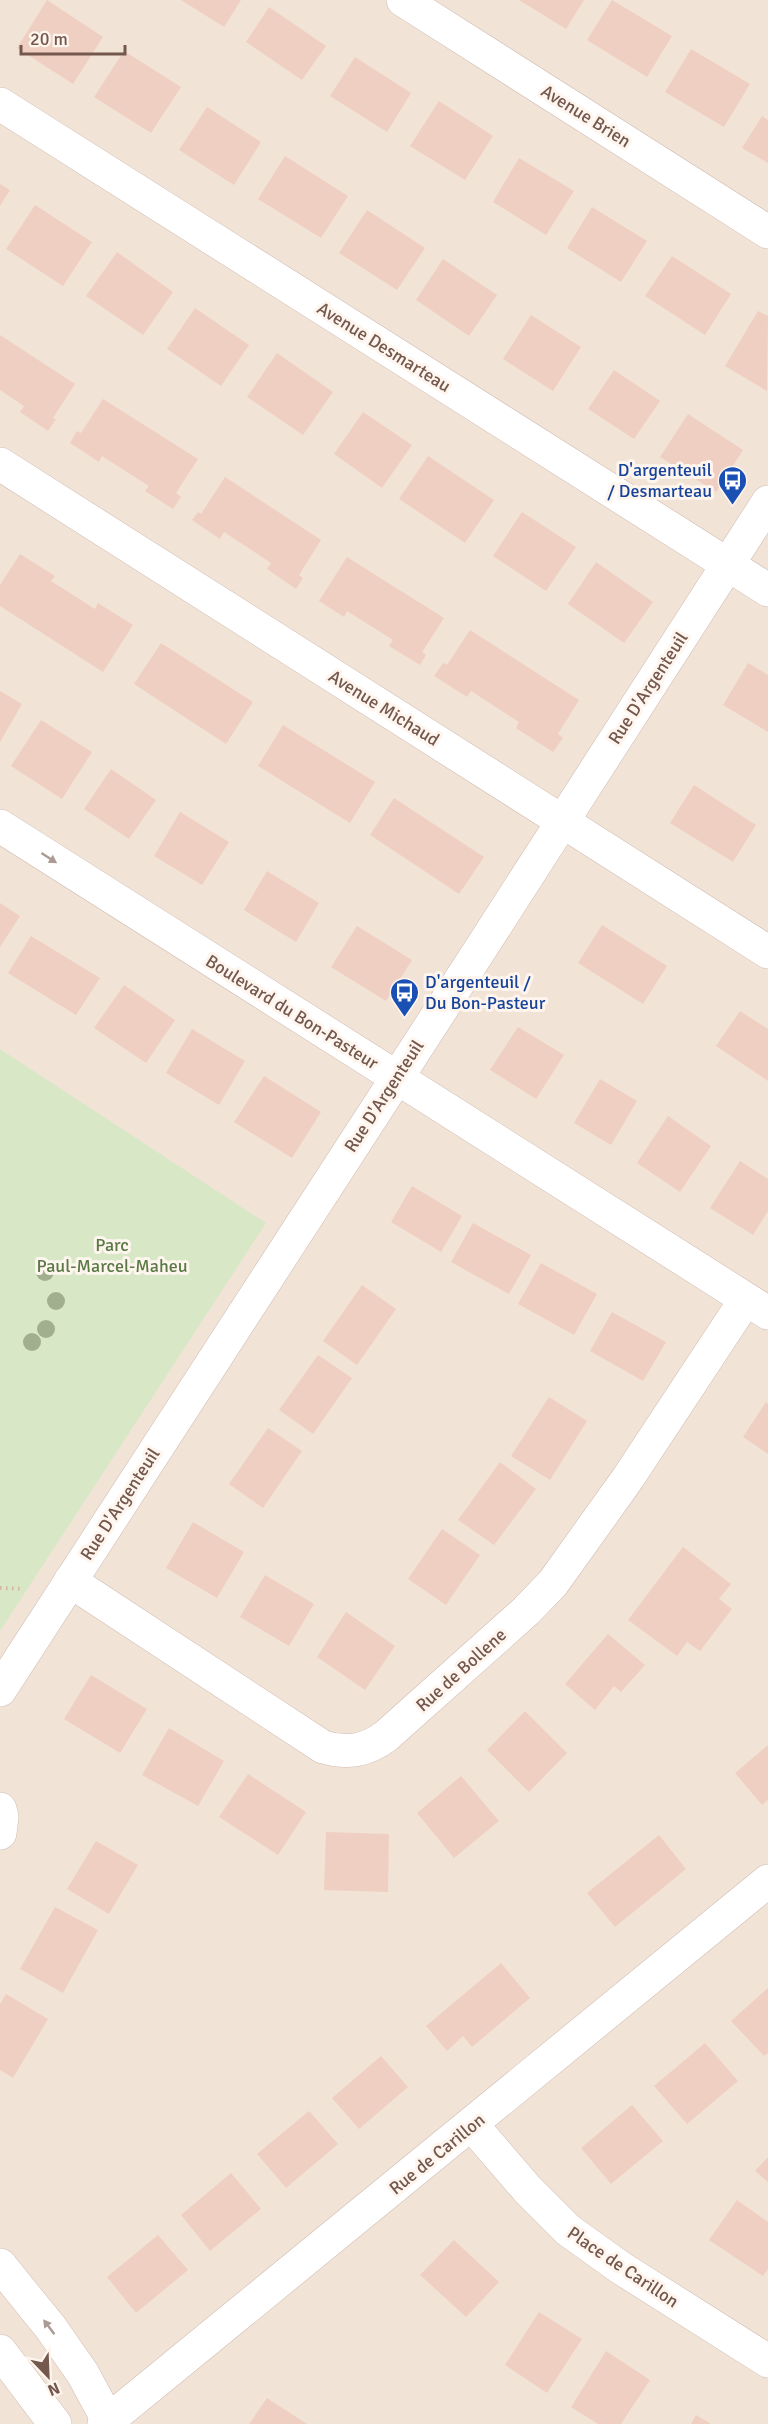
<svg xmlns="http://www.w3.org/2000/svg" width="768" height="2424" viewBox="0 0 768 2424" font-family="Signika,sans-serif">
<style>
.residential{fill:#f2e3d7}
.green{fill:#d8e8c7}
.building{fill:#efcfc1}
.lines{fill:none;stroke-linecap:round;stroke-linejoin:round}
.street-casing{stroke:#cfbbb1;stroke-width:34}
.secondary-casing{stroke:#d1bbaf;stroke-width:34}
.path{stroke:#d4b2a4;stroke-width:4;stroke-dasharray:1.5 4.5;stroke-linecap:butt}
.street{stroke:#fff;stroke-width:33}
.secondary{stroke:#fff;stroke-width:33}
.tree{fill:#a2af8f}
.oneway{fill:#ac9a94}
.labels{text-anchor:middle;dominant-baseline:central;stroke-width:6;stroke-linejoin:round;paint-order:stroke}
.street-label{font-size:18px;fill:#74574d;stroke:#fef6ee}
.transit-label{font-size:18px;fill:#164399;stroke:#fef6ee;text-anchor:end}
.park-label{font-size:18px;fill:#5a7946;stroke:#fef6ee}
</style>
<rect width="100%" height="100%" fill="#fbf2e8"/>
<path class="residential" d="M0,0H768V2424H0Z"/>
<path class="green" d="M0,1049L266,1223L0,1631Z"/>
<path class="building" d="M47,0L103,37L73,84L17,48Z
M181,0H241L224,27Z
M519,0H584L566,29Z
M612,0L672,36L647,77L587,40Z
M269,7L326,46L302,80L246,42Z
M691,49L750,84L724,127L665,92Z
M124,51L181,87L151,133L94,97Z
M355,57L411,93L387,132L330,96Z
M439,101L493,136L465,180L410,146Z
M207,107L261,142L234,185L179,150Z
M762,116L768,120V163L742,148Z
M285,156L348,196L321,238L258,199Z
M519,158L574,191L546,235L493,202Z
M0,184L10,190L0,206Z
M35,205L92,242L63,286L6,249Z
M592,207L647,241L621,282L567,248Z
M367,210L425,248L397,290L339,253Z
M117,252L173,292L143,335L86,296Z
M672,256L731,294L705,335L645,296Z
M443,259L497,295L469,336L416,300Z
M195,308L249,345L221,386L167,349Z
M758,311L768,316L767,391L725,366Z
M531,315L581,347L553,391L503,359Z
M0,335L75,384L53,418L56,419L48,431L20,412L24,406L0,390Z
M277,353L333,392L303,435L247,397Z
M614,370L660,401L634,439L588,409Z
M103,399L198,459L176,493L181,497L173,509L145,491L149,486L102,456L99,462L70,443L77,431L81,433Z
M363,412L412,445L382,488L334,454Z
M688,414L743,450L716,492L660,457Z
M428,456L494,500L465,543L399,499Z
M225,477L321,540L299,575L303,578L296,589L267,569L271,563L247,547L224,532L220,539L192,520L198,512L201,514Z
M522,512L576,547L546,591L493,556Z
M20,554L55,576L51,581L95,609L98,603L133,625L103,672L0,606V585Z
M347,557L444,618L422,652L426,655L420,665L389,646L393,640L347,611L344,617L319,601Z
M596,562L653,602L624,643L568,604Z
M470,630L579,700L558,734L563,738L553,752L516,728L519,722L471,691L467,697L434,676L443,663L447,665Z
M161,643L253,702L226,744L134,684Z
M748,663L768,675V732L723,705Z
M0,691L22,704L0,742Z
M41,720L92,752L62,799L11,766Z
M283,725L375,782L350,823L258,766Z
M111,769L156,800L129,839L84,809Z
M694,785L756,825L733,862L670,823Z
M394,798L484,857L459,894L370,835Z
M180,812L229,842L202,885L154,856Z
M267,871L319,903L296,942L244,910Z
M0,903L20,916L0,947Z
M602,925L667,966L643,1004L578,963Z
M357,926L412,960L386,1001L331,967Z
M31,936L100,978L76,1015L8,973Z
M124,985L175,1020L146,1063L94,1028Z
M740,1011L768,1029V1081L716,1046Z
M518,1027L564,1055L536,1099L490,1070Z
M192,1029L245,1061L219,1105L166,1073Z
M264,1076L321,1112L292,1158L234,1122Z
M600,1079L637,1101L611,1145L574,1123Z
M668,1116L711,1146L680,1192L637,1163Z
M740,1161L768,1179V1211L753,1235L710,1208Z
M412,1186L462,1216L441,1252L391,1222Z
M473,1223L531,1255L509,1294L451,1262Z
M541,1263L597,1294L574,1335L518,1304Z
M362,1285L396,1309L357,1365L323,1341Z
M612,1312L666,1342L643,1381L590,1351Z
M318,1355L352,1378L313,1434L279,1410Z
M549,1397L587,1421L550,1480L511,1456Z
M766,1402L768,1404V1454L743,1437Z
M268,1428L302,1451L263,1508L229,1484Z
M500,1462L536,1489L494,1545L458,1520Z
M193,1522L244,1552L217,1598L166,1568Z
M442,1529L480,1555L446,1605L408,1579Z
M683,1547L731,1584L719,1599L732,1609L700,1651L687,1642L677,1656L628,1620Z
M265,1575L314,1604L289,1646L240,1617Z
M346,1612L395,1646L365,1690L317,1657Z
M608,1634L645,1665L621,1692L614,1686L595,1710L565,1684Z
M91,1675L147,1709L120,1753L64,1719Z
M525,1711L567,1753L529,1792L487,1750Z
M169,1728L224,1761L198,1806L142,1775Z
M768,1745V1800L762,1805L735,1773Z
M248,1774L306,1812L278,1855L219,1817Z
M461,1776L499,1821L454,1858L417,1813Z
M326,1832L389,1834L388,1892L324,1890Z
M659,1835L686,1869L615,1927L587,1893Z
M96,1841L138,1865L109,1914L67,1889Z
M55,1907L98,1930L63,1993L20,1969Z
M501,1963L530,1998L472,2047L463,2036L447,2051L426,2026Z
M768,1988V2053L764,2056L731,2021Z
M6,1994L48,2019L13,2078L0,2070V2004Z
M705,2043L738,2081L687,2124L654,2086Z
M381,2056L408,2087L359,2129L332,2098Z
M632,2105L663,2141L611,2184L581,2148Z
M309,2111L338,2144L286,2188L257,2154Z
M768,2157V2182L755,2171Z
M231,2173L261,2209L210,2251L181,2215Z
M737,2200L768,2222V2269L763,2276L709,2240Z
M158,2235L188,2270L136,2313L107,2277Z
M454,2240L499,2282L466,2317L420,2275Z
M539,2312L582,2339L547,2393L505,2365Z
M606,2351L650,2380L621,2424H598L571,2407Z
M267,2398L307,2424H249Z
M696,2415L711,2424H691Z"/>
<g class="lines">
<defs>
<path id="street" d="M403,0L768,232
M0,104L768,590
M0,464L768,952
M0,826L768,1313
M70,1581L323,1747C347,1754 366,1751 386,1736L526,1611L553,1583L628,1478L746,1299
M0,1690C255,1293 515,900 768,502
M0,1809L2,1817L0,1833
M472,2125L528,2190L568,2230L621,2268L768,2361
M104,2424L768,1881"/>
<path id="secondary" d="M0,2265L51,2328L83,2374L110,2424
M0,2351L55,2424"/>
</defs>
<use href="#street" class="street-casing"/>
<use href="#secondary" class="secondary-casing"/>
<path class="path" d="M0,1588L24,1589"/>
<use href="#street" class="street"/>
<use href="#secondary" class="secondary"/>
</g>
<g class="tree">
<circle cx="45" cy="1272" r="9"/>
<circle cx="56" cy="1301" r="9"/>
<circle cx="46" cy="1329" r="9"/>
<circle cx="32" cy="1342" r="9"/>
</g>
<defs><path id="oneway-solid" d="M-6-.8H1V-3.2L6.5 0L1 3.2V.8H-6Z" transform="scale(1.5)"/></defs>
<g class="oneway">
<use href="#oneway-solid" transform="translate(49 858) rotate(33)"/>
<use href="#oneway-solid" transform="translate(49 2327) rotate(-127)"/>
</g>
<defs>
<symbol id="bus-pin" viewBox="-11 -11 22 30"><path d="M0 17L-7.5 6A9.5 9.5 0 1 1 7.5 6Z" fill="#1a4fb4" stroke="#fef6ee"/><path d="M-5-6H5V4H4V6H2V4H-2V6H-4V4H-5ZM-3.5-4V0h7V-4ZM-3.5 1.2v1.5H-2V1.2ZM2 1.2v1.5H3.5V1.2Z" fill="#fff"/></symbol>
</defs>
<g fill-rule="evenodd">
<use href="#bus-pin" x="716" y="464" width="33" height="45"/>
<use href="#bus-pin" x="388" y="976" width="33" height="45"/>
</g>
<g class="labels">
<g class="street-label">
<text transform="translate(586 116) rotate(32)">Avenue Brien</text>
<text transform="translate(384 347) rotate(32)">Avenue Desmarteau</text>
<text transform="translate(648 688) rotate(-57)">Rue D'Argenteuil</text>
<text transform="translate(384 708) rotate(32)">Avenue Michaud</text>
<text transform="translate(292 1012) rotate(32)">Boulevard du Bon-Pasteur</text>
<text transform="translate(384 1096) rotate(-57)">Rue D'Argenteuil</text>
<text transform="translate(120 1504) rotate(-57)">Rue D'Argenteuil</text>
<text transform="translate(461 1670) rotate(-42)">Rue de Bollene</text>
<text transform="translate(437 2154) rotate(-39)">Rue de Carillon</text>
<text transform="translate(623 2267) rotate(34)">Place de Carillon</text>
</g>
<g class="transit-label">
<text x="712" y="470">D'argenteuil<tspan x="712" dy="21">/ Desmarteau</tspan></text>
<text x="425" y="982" text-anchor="start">D'argenteuil /<tspan x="425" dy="21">Du Bon-Pasteur</tspan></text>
</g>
<g class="park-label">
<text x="112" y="1245">Parc<tspan x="112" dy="21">Paul-Marcel-Maheu</tspan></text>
</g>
</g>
<g transform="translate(48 2376) rotate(157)" stroke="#fef6ee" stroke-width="4.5" paint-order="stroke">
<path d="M0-4.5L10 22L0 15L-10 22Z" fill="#74574d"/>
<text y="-9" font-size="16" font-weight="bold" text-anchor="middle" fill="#74574d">N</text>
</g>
<path d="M21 45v9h104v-9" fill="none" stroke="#74574d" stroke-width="3"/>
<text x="30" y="45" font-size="18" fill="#74574d" stroke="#fef6ee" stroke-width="4.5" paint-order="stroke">20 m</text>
</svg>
